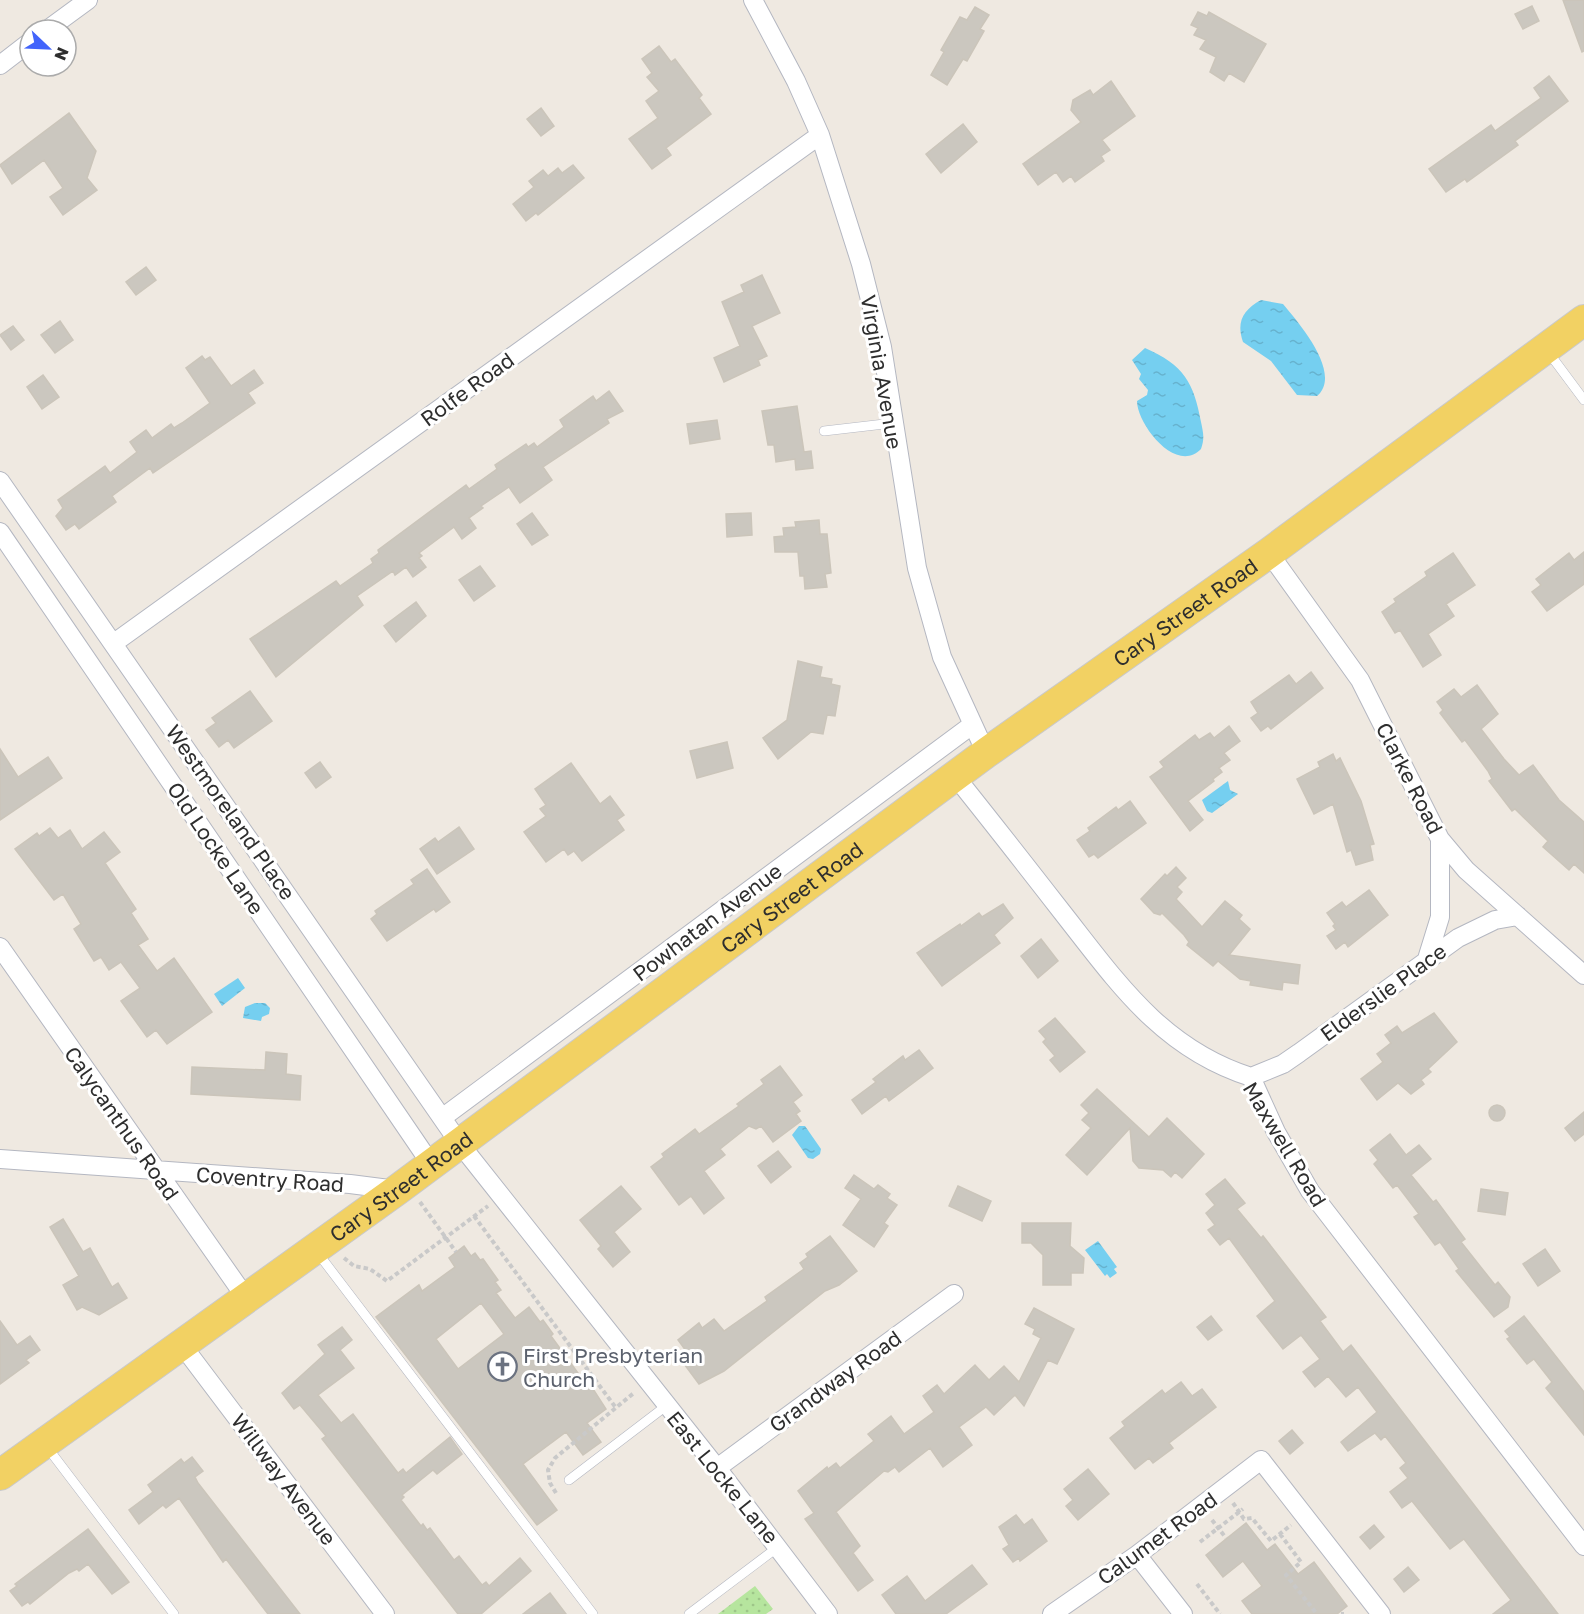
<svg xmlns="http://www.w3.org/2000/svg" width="1584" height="1614" viewBox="0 0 1584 1614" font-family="'Golos Text',sans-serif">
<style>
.park{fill:url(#park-dots)}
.water{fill:url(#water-ripples)}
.building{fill:#cbc7bf;stroke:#cbc5ba;stroke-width:1.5;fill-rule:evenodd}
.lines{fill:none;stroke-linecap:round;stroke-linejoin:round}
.service-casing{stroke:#b4b7c1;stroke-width:10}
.minor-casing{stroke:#b4b7c1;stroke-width:20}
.primary-casing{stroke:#c9c9c9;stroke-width:32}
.path{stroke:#c9c9c9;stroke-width:4;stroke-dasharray:4.5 3;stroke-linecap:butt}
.service{stroke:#fff;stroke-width:9}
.minor{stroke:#fff;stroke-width:18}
.primary{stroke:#f2d163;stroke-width:30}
.labels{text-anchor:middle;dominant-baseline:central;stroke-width:6;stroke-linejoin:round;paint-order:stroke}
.street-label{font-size:21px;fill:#2e2e2e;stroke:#fff}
.worship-label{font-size:21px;fill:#5b616d;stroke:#fff;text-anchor:start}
</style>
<defs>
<pattern id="park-dots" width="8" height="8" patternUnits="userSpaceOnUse" patternTransform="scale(1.5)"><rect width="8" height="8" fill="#b6e59e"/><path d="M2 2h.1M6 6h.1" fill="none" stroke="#9dc588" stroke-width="1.8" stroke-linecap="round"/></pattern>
<pattern id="water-ripples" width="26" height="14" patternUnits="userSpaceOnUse" patternTransform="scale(1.5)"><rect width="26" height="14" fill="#75cff0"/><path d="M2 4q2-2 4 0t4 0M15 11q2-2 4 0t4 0" fill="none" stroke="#66b2ce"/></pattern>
</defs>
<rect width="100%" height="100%" fill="#efe9e1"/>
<path class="park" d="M755,1586L773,1609L766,1614H718Z"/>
<path class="water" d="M1261,300L1283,304C1299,323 1343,374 1317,396L1297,395L1271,361L1243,342C1236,322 1243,310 1261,300Z
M1145,348C1184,365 1194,383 1201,422C1203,432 1205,438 1201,449C1176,475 1137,424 1137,401L1147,395L1148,390L1139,379L1141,374L1132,360Z
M1228,781L1230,790L1238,794L1212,813L1207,811L1202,800Z
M238,978L245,988L222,1006L214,994Z
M255,1003H265L270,1008L269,1014L262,1017L261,1021L243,1018L245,1007Z
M799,1126H805L821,1149L820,1154L813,1159L808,1158L792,1135Z
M1098,1241L1117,1267L1114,1269L1117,1273L1110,1278L1107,1274L1105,1276L1085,1250Z"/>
<path class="building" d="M1563,0H1584V51L1582,52Z
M1532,6L1539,21L1523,29L1515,14Z
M975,7L989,15L980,29L984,31L967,61L963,59L947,85L931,75L944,52L941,50L960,17L967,20Z
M1198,12L1207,16L1209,12L1266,44L1244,82L1229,73L1224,81L1210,72L1216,57L1200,49L1206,40L1194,35L1198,28L1191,25Z
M659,46L671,62L675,59L702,95L699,98L711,114L666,148L671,155L652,169L629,139L658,118L646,101L659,91L647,77L652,73L642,59Z
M1549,76L1568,101L1515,141L1518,145L1467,182L1465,179L1446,192L1429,169L1491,125L1495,131L1541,98L1534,88Z
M1111,81L1135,116L1102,140L1110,150L1101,156L1104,161L1075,182L1071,176L1063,182L1056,172L1038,185L1023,164L1081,122L1071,110L1073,100L1090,90L1093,95Z
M541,108L554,126L541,136L527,119Z
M69,113L96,151L87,178L97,190L63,215L50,197L63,188L44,160L12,184L0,165Z
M963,124L977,142L941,173L926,154Z
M573,165L584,178L538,215L536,213L526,221L513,204L534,187L529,181L543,170L548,176L558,168L562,173Z
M146,267L156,280L136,295L126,282Z
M762,275L780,313L752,326L767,356L758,360L760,365L724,382L714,358L740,346L722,302L744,292L741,285Z
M60,321L73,340L55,353L41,335Z
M13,326L24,340L11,350L0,335Z
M202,356L205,360L210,357L231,386L254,370L263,383L248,393L255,403L153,473L150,468L112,496L116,502L79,529L75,524L66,530L56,516L63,508L58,500L105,466L110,473L137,452L130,442L146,430L152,438L171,424L174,428L182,423L210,403L186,368Z
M43,375L59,397L42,409L27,387Z
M609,391L623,411L607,419L609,423L543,467L552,480L520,503L509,487L481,506L483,508L469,518L476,528L462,539L454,527L419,553L422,556L419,558L426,567L413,577L406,567L395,575L393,571L357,596L363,605L276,677L250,639L336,581L340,586L373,563L371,559L379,553L378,550L436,507L466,485L469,489L497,469L495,465L526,444L528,447L534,443L537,447L564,427L560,420L593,396L596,401Z
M797,406L804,452L811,451L813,468L796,470L795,459L776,462L774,445H768L762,411Z
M717,420L720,439L690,444L687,424Z
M532,513L548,535L532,545L517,524Z
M751,513L752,535L727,537L726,514Z
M819,520L820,534H827L831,573L825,574L827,587L805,589L804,576H800L798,552H775L774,537L784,536L783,528L796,527L795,522Z
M1584,552V584L1547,611L1532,592L1541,585L1536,579L1569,553L1574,560Z
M1453,553L1475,585L1446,604L1454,616L1428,634L1441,655L1423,667L1400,630L1395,633L1382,612L1396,602L1394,599L1427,576L1425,572Z
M480,566L495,586L474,601L459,580Z
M416,602L426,616L396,642L384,626Z
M798,661L822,667L820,677L832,679L831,684L840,686L835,716L827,715L823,734L811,732L778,759L763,738L787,720Z
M1311,672L1323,688L1271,729L1268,726L1261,731L1251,718L1258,713L1251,702L1289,675L1296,684Z
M1477,685L1498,714L1481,729L1504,759L1519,775L1533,765L1559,800L1584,822V873L1574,864L1569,870L1543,847L1548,841L1515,809L1512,811L1489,781L1492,779L1488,771L1465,740L1462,742L1440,713L1443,710L1437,702L1454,689L1461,697Z
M250,691L272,721L234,748L228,740L219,747L206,730L216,723L212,718Z
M1229,726L1240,741L1224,753L1230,760L1219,768L1222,772L1213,779L1214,781L1188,801L1203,820L1190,831L1150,777L1164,767L1160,762L1195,735L1199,740L1210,733L1214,738Z
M727,742L733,768L697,778L690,751Z
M0,749L18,777L48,757L62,778L0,820Z
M1333,754L1336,761L1340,758L1361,801L1374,844L1370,845L1373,860L1356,865L1351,850L1347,852L1333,804L1314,814L1297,779L1320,767L1318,762Z
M320,762L331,777L316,788L305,773Z
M571,763L600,804L610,796L624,815L617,820L624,830L582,861L574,851L568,855L564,849L546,862L524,832L546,816L540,809L546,805L535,789Z
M1130,801L1146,823L1098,858L1094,854L1089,857L1077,840L1090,831L1088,828L1116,807L1118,810Z
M459,827L474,849L437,874L420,849L435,838L438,842Z
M50,828L58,838L70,830L82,849L104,832L120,852L105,863L136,909L131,913L148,939L138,945L157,971L174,958L212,1012L167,1044L156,1030L147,1037L121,1001L140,988L121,962L109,970L101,957L94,961L74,929L81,924L63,894L54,900L15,849L37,833L39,836Z
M1176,867L1186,878L1177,887L1182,892L1176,899L1202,927L1225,901L1242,915L1239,919L1250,929L1229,955L1300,965L1298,984L1283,982L1282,990L1250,985L1251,981L1240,979L1218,961L1213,966L1187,945L1189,942L1184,935L1162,913L1160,915L1154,913L1141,899L1165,874L1167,876Z
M427,869L450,902L436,912L434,909L387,941L371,919L377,914L375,911L414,884L411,880Z
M1369,890L1388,915L1348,947L1345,942L1336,949L1327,936L1336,930L1333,926L1335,924L1327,913L1342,902L1346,907Z
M1003,904L1013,918L994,935L1000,943L942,986L917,953L960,924L961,926L979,913L982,917Z
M1041,939L1058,961L1038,978L1021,956Z
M1434,1013L1457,1042L1428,1069L1431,1072L1421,1080L1424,1084L1411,1094L1398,1083L1377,1100L1361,1079L1383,1062L1377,1054L1391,1043L1385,1035L1397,1026L1402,1033Z
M1055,1018L1085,1052L1060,1072L1050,1060L1055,1056L1043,1042L1046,1039L1039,1031Z
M919,1050L933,1068L889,1101L886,1096L862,1114L852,1100L876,1082L873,1079L903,1056L905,1060Z
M266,1052L287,1054L286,1074L301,1076L300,1100L191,1094L192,1067L265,1070Z
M780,1066L802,1095L793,1102L800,1111L796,1114L801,1121L773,1142L761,1126L756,1129L749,1126L720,1149L725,1155L704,1171L724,1198L704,1214L691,1196L679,1205L651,1167L664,1157L662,1154L695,1129L699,1134L739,1106L737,1104L764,1084L761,1080Z
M1097,1089L1149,1137L1167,1118L1204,1154L1182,1178L1175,1172L1171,1177L1163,1170L1139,1168L1133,1161L1130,1128L1087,1175L1066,1155L1091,1128L1082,1120L1089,1113L1081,1105Z
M1489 1113a8 8 0 1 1 16 0a8 8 0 1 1-16 0Z
M1584,1112V1134L1575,1141L1565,1128Z
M1390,1134L1406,1155L1419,1145L1431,1159L1411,1175L1433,1202L1436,1200L1465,1239L1461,1242L1495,1285L1498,1282L1510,1297L1508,1307L1494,1317L1456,1271L1459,1269L1440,1242L1435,1245L1414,1217L1419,1214L1397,1185L1393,1188L1374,1164L1378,1160L1370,1150Z
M778,1151L791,1167L771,1183L758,1166Z
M854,1175L874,1189L878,1185L890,1194L887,1198L897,1205L884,1223L888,1226L874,1247L843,1225L861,1199L845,1188Z
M1225,1179L1245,1203L1237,1209L1261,1238L1263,1236L1326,1317L1320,1321L1343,1352L1351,1345L1558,1614H1493L1511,1600L1464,1539L1450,1549L1412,1501L1402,1508L1390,1492L1408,1478L1400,1468L1406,1463L1385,1436L1381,1440L1375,1433L1348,1451L1341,1442L1377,1412L1358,1387L1346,1397L1328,1376L1315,1387L1303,1372L1320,1359L1301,1335L1283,1349L1257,1316L1275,1301L1229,1238L1220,1245L1208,1230L1215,1225L1206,1213L1215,1205L1206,1194Z
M621,1186L641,1209L614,1232L630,1252L613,1267L598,1249L601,1246L580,1220Z
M958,1186L991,1201L982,1221L949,1206Z
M1481,1189L1508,1193L1505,1215L1478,1211Z
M63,1219L83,1252L90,1248L112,1287L118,1283L127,1298L99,1315L82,1307L77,1310L63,1285L79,1276L50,1227Z
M1022,1223H1071L1070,1246L1084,1258L1083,1273H1071V1285H1043V1255L1031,1243H1022Z
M830,1236L857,1271L839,1285L825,1291L724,1371L699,1384L682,1361L689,1355L678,1340L699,1323L702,1328L714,1319L724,1331L767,1301L765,1297L804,1269L800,1263L808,1257L806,1254Z
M464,1246L471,1256L475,1253L480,1260L483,1259L498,1280L495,1282L501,1290L496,1293L515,1318L529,1307L540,1322L543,1320L553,1334L551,1336L583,1380L586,1378L606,1409L587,1423L601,1442L583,1455L566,1432L523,1464L557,1510L537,1525L376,1317L419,1285L422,1291L455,1267L449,1258ZM481,1303L504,1334L458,1369L436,1339Z
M1545,1249L1560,1271L1538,1286L1523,1264Z
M1034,1308L1074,1329L1057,1364L1048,1360L1024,1406L1015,1395L994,1415L986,1407L959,1427L972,1445L943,1467L930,1448L899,1472L895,1467L888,1472L884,1471L836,1512L860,1546L853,1553L873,1580L858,1591L805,1519L814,1513L798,1491L827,1467L828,1469L836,1463L840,1468L874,1441L868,1434L891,1416L904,1434L934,1412L923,1396L937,1385L944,1394L975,1365L989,1380L1004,1366L1019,1382L1041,1338L1033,1334L1035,1329L1025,1324Z
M1211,1316L1222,1330L1208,1340L1197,1327Z
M1524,1316L1584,1392V1435L1546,1388L1552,1382L1534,1359L1527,1364L1507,1339L1510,1337L1505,1331Z
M0,1321L17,1345L30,1336L40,1350L26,1360L29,1363L0,1384Z
M342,1327L352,1340L340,1350L354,1368L318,1395L341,1423L353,1414L398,1473L403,1469L406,1473L450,1437L462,1454L437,1474L433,1470L402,1495L404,1497L401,1500L421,1526L423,1524L427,1530L430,1528L454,1560L459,1556L482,1585L486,1582L489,1586L520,1558L531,1571L481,1614H458L322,1439L326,1436L300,1405L294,1409L282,1393L325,1354L318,1345Z
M1181,1382L1192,1396L1202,1389L1216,1407L1169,1443L1173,1448L1153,1463L1149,1458L1135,1469L1110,1438L1125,1426L1122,1422L1162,1390L1165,1394Z
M1292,1430L1303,1443L1290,1454L1279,1441Z
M192,1457L203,1471L195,1477L198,1483L300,1614H268L226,1559L223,1562L179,1498L166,1508L163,1505L139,1524L129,1510L153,1492L148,1485L181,1459L184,1463Z
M1088,1469L1109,1494L1078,1520L1066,1506L1073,1500L1064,1489Z
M1016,1515L1024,1525L1032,1519L1047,1541L1020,1561L1019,1558L1013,1562L1003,1549L1009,1545L999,1527Z
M1246,1523L1267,1550L1275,1544L1298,1574L1314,1562L1347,1606L1337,1614H1252L1242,1601L1262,1586L1243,1561L1223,1577L1206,1555Z
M1374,1525L1384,1537L1370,1549L1360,1537Z
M88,1529L129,1582L112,1594L88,1564L79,1571L77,1569L69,1573L30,1604L28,1602L22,1606L10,1591L17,1586L15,1584Z
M972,1565L987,1584L946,1614H896L882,1595L907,1576L925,1601Z
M1408,1567L1419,1580L1404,1592L1394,1579Z
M550,1593L566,1614H523Z"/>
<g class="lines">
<defs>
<path id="service" d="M1549,353L1584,400
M824,431L893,423
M317,1252L593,1614
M47,1447L174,1614
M569,1480L666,1406
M689,1614L778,1547"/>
<path id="minor" d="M753,0L796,81L820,135L861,264L882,347L917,568L942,657L986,753
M47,30L88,0
M0,65L30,42
M0,481L460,1144L717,1468L828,1614
M0,532L431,1164
M1269,553L1360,680L1440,839L1466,870L1584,975
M114,643L820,135
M955,776C991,821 1027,867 1062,912C1117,982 1162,1049 1251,1077L1276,1132L1310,1191L1584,1546
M0,947L246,1298
M1427,959L1440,917V839
M1251,1077L1283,1064L1299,1053L1458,938L1495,920L1518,916
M442,1118L972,725
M0,1159L350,1184L397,1190
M182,1345L385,1614
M717,1468L954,1294
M1137,1555L1183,1614
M1052,1614L1137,1555L1261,1460L1381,1614"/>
<g id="primary">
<path id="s1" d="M0,1475L397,1190L986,753L1269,553L1584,320"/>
</g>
</defs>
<use href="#service" class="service-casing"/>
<use href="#minor" class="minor-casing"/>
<use href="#primary" class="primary-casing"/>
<path class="path" d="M420,1202L456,1252
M474,1216L616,1408
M344,1258L354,1266L370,1269L387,1281L488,1206
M556,1493L550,1483L548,1470L555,1458L635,1392
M1233,1503L1244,1519L1252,1518L1271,1541L1291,1525
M1212,1520L1226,1538
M1280,1534L1301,1562L1286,1575L1317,1614
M1200,1542L1243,1509
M1197,1584L1220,1614
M1341,1614H1344"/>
<use href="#service" class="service"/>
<use href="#minor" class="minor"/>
<use href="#primary" class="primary"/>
</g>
<defs>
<symbol id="church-ring" viewBox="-11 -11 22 22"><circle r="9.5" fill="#fff" stroke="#6b7280" stroke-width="1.5"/><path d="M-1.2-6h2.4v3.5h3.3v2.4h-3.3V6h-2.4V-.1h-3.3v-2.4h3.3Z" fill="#6b7280"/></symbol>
</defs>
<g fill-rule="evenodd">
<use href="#church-ring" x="486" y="1350" width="33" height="33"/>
</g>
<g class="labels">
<g class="street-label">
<text transform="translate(882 372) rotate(80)">Virginia Avenue</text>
<text transform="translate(467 389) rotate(-36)">Rolfe Road</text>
<text stroke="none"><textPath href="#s1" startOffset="1466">Cary Street Road</textPath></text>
<text transform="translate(1410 778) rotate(63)">Clarke Road</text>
<text transform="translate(231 812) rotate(55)">Westmoreland Place</text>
<text transform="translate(216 848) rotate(56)">Old Locke Lane</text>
<text stroke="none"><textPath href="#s1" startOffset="980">Cary Street Road</textPath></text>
<text transform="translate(707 922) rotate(-37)">Powhatan Avenue</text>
<text transform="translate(1383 992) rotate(-36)">Elderslie Place</text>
<text transform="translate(122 1123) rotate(55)">Calycanthus Road</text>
<text transform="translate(1285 1144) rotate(59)">Maxwell Road</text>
<text transform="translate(270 1179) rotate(4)">Coventry Road</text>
<text stroke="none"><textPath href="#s1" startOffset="494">Cary Street Road</textPath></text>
<text transform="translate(835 1381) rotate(-36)">Grandway Road</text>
<text transform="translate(723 1477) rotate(51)">East Locke Lane</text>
<text transform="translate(284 1479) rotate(53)">Willway Avenue</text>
<text transform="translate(1157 1538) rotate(-36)">Calumet Road</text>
</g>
<g class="worship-label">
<text x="523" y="1355">First Presbyterian<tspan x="523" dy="24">Church</tspan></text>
</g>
</g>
<g transform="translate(48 48) rotate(113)"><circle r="28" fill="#ffffff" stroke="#ababab" stroke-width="1.5"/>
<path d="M0-4.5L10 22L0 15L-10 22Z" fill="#4264fb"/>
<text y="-9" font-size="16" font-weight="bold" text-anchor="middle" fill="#2e2e2e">N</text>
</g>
</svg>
